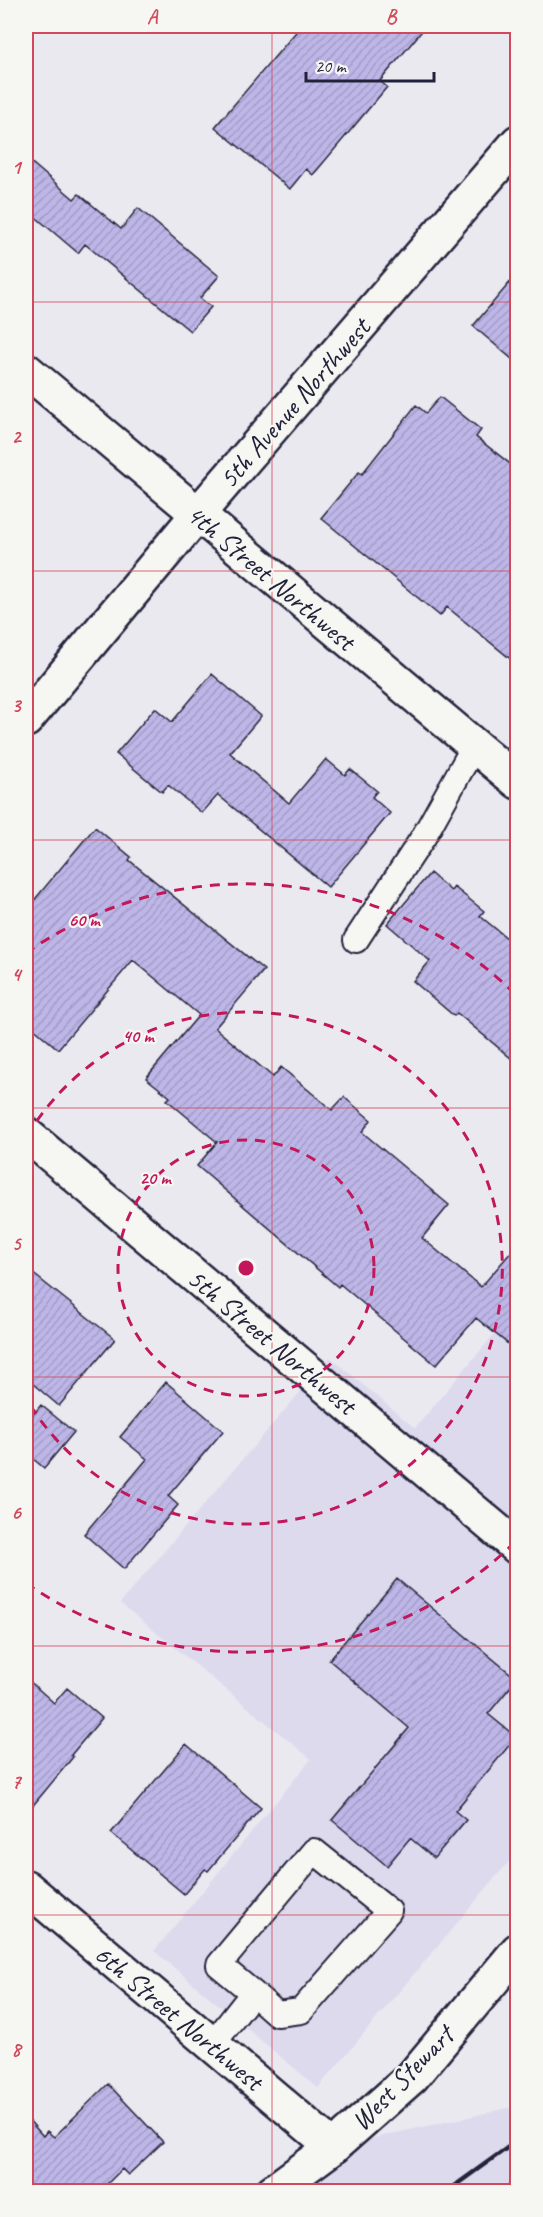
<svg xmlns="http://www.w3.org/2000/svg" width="543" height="2217" viewBox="0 0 543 2217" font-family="Caveat,sans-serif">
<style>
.built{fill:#dddaed}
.building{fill:url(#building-hatch);stroke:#22223b;stroke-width:1.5}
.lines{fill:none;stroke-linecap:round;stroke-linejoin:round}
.lane-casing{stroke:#22223b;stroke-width:28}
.street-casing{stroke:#22223b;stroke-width:38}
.secondary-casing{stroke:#22223b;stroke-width:38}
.lane{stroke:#f6f6f2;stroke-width:24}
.street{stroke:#f6f6f2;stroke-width:33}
.secondary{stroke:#f6f6f2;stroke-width:33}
.rail{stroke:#22223b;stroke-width:4.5}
.grid{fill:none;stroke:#d1495b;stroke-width:1.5;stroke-opacity:0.55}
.ring{fill:none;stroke:#c2185b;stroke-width:3;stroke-dasharray:10 8}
.labels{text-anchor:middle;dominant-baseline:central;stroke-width:4.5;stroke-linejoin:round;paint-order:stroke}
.street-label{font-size:28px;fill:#22223b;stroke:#f6f6f2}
.centre{fill:#c2185b;stroke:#f6f6f2;stroke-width:3}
.ring-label{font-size:18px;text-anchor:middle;font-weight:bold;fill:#c2185b;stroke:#f6f6f2;stroke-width:4.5;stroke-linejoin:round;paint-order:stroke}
.neatline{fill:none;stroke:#d1495b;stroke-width:2}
.grid-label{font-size:20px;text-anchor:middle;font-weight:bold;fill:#d1495b}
</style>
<defs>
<pattern id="building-hatch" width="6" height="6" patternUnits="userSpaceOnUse" patternTransform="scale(1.5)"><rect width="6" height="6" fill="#bdb6e7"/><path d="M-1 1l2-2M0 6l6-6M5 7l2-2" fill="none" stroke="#a29cc7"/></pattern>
</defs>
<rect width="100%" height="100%" fill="#ebe9f0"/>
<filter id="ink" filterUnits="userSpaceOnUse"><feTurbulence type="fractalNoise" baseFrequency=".0167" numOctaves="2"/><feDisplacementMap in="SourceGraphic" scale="12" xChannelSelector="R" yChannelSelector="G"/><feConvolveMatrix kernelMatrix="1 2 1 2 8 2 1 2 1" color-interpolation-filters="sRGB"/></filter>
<g filter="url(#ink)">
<path class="built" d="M517,1307V1852L318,2088L154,1951L311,1759L120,1603L330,1357L415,1428Z
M517,2106V2191L272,2192L333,2147Z"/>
<path class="building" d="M301,26H426L380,81L387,87L313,175L306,169L290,189L215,127Z
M26,158L74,199L79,194L121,229L138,208L219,276L200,298L211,307L190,331L85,244L78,253L26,209Z
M518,273V364L473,326Z
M440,397L481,430L476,437L518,470V665L447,607L440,616L321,518L359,472L362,474L416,405L426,413Z
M212,674L261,716L230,753L289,803L326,759L345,775L350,769L377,791L372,797L390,813L328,887L218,795L202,813L168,785L162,792L116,754L155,708L172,722Z
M95,827L131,857L129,860L264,970L215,1028L273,1077L281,1067L332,1110L344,1097L371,1120L362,1132L449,1205L422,1238L481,1287L518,1244V1352L476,1318L436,1365L340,1284L338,1287L197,1166L217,1142L167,1100L170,1097L146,1078L199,1015L133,960L58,1049L26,1022V910Z
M430,873L451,891L454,887L484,911L480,916L518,947V1064L457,1013L454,1016L413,981L430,961L387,924Z
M26,1268L115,1339L59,1406L26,1378Z
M166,1382L223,1431L168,1496L178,1505L124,1569L84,1534L147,1459L120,1437Z
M41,1405L74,1432L44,1468L26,1453V1423Z
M397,1579L517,1679L488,1714L516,1737L455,1811L466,1820L434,1858L410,1838L387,1866L332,1820L409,1728L329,1660Z
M26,1678L54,1703L67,1688L102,1718L71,1755L73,1757L26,1814Z
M186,1744L261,1808L208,1871L205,1869L184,1894L111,1833Z
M108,2084L163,2142L128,2175L122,2169L99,2192H26V2117L43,2136L47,2131L54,2137Z"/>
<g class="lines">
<defs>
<path id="lane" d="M356,940L424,836L474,746
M212,2045L253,1993L219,1965L314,1851L389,1911L301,2011L277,2014L253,1993"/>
<path id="street" d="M26,720L197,515L518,142
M26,1134L518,1548
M26,1887L333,2147"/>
<path id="secondary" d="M26,370L518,782
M272,2192L333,2147L412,2077L518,1950"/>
</defs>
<use href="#lane" class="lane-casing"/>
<use href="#street" class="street-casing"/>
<use href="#secondary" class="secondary-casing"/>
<use href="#lane" class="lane"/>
<use href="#street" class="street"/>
<use href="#secondary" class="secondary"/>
<path class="rail" d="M446,2192L518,2140
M501,2192L518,2180"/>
</g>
</g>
<path class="grid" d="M272,26V2192M26,302H518M26,571H518M26,840H518M26,1108H518M26,1377H518M26,1646H518M26,1915H518"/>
<g class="ring">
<circle cx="246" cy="1268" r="128"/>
<path d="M27 1136A256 256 0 1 1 27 1400"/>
<path d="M515 1542A384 384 0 0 1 26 1583M26 953A384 384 0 0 1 515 994"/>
</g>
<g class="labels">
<g class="street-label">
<text transform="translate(294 403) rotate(-49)">5th Avenue Northwest</text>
<text transform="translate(271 577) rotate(40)">4th Street Northwest</text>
<text transform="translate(272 1341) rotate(40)">5th Street Northwest</text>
<text transform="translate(179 2017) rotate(40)">6th Street Northwest</text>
<text transform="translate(402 2078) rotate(-46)">West Stewart</text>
</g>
</g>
<circle cx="246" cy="1268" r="9" class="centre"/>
<g class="ring-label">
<text x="84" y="926">60 m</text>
<text x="138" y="1042">40 m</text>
<text x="155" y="1184">20 m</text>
</g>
<rect width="543" height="2217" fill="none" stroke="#f6f6f2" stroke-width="66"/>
<path d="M306 72v9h128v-9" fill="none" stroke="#22223b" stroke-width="3"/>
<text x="315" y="72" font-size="18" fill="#22223b" stroke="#f6f6f2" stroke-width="4.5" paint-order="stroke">20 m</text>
<rect x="33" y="33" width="477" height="2151" class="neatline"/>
<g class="grid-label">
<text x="152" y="23">A</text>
<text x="391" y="23">B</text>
<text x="16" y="174">1</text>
<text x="16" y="443">2</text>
<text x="16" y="712">3</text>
<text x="16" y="981">4</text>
<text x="16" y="1250">5</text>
<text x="16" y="1519">6</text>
<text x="16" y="1788">7</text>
<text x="16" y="2056">8</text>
</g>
</svg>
